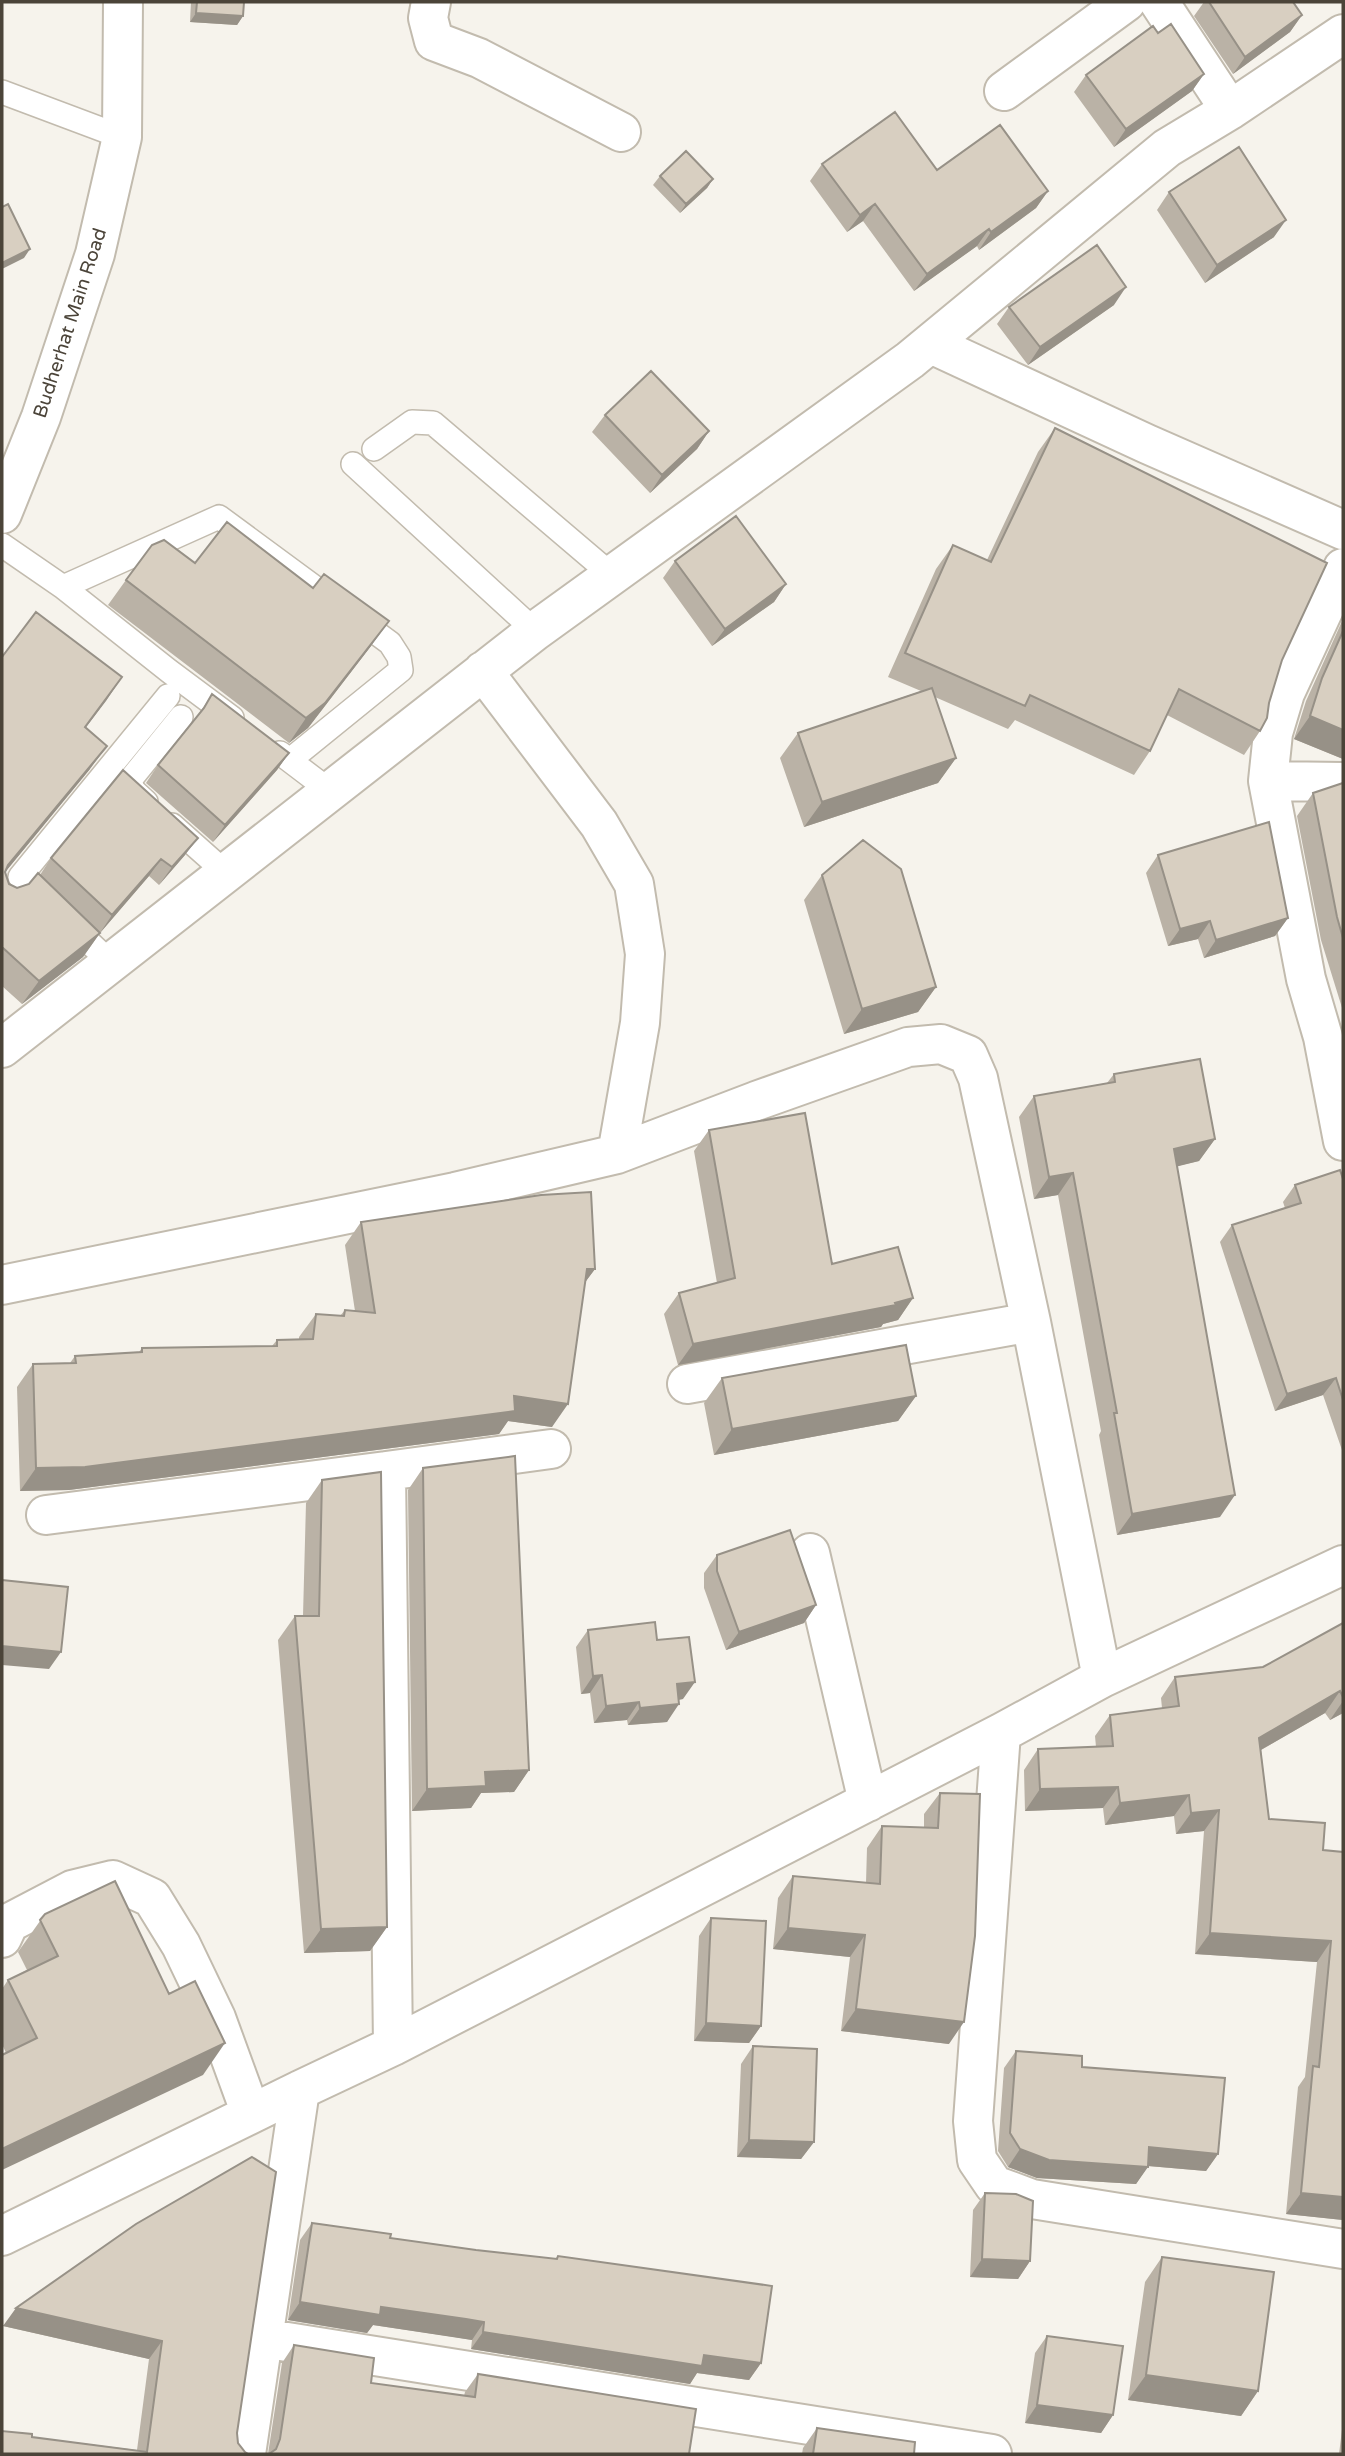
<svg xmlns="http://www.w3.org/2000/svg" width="1345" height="2456" viewBox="0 0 1345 2456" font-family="'Varela Round',sans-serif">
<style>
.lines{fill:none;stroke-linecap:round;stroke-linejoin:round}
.lane-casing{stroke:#c2bbae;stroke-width:26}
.street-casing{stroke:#c2bbae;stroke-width:42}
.lane{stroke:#fff;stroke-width:23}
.street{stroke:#fff;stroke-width:38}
.wall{fill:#bab2a6}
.shaded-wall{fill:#979187}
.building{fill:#d8cfc1;stroke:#979187;stroke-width:2}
.labels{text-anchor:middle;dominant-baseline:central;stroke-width:7;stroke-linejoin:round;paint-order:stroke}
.street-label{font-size:19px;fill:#4b4439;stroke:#fff}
</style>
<rect width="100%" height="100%" fill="#f6f3ec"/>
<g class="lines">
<defs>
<path id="lane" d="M2,92L122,137
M374,449L412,422L433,423L614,577
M353,464L535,631
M2,545L63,587L169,671L232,718
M63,587L219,517L390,643L399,657L401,670L290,760
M280,753L330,791
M146,802L133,790L130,780L181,717
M172,825L226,873
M111,963L20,877L168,696"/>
<path id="street" d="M431,2L428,18L434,41L479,58L621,132
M1159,2L1230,110
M1004,91L1126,2
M931,344L1147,444L1343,530
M2,514L41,417L95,254L122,137L123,2
M1343,568L1285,693L1273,733L1268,781L1306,979L1323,1037L1343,1141
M483,671L599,824L634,884L645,954L640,1023L617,1154
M1268,781L1343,782
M2,1048L535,631L910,360L1167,148L1230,110L1343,34
M2,1285L455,1192L617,1154L756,1101L908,1047L941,1044L968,1055L978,1078L1031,1322L1102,1678
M687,1384L1031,1322
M386,1471L551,1449
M46,1515L386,1471L393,2046
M810,1553L868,1802
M1001,1733L973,2121L977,2160L994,2185L1032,2199L1343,2249
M2,1938L9,1923L72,1890L113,1880L152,1898L181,1945L216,2018L251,2114
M2,2236L300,2090L393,2046L1001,1733L1102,1678L1343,1565
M262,2338L992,2454
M246,2454L300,2090"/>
</defs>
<use href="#lane" class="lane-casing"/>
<use href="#street" class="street-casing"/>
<use href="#lane" class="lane"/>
<use href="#street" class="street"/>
</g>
<path class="wall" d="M191,2H244L243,16L237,25L190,22Z
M1204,2H1293L1302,15L1290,32L1233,74L1194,16Z
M1158,33L1204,74L1192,91L1114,147L1074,92L1086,75Z
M822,164L937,170L1048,191L1036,208L979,250L977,246L914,291L863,221L847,232L810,181Z
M660,176L713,179L707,188L680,213L653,185Z
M1169,192L1274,237L1205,283L1157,210Z
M1114,305L1028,365L997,324L1009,307Z
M605,415L709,431L697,449L650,493L592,432Z
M1055,428L1282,660L1260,731L1244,755L1167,715L1150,751L1134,775L1015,720L1008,729L935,697L956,758L938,783L804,827L780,758L798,733L921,691L888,677L936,569L953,545L987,560L1038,452Z
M675,561L786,584L774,602L712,646L663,578Z
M195,563L371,646L308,728L289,743L108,605L126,580Z
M1343,619V759L1294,739L1306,701Z
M2,657L122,677L85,728L90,769L5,872L9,884L17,888L29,884L40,875L51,858L185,855L159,885L149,876L100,933L83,957L22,1004L2,986Z
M212,694L289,753L277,770L213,842L146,783L158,765L197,717Z
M1343,783V1011L1321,940L1297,816L1313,793Z
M1158,855L1288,918L1275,936L1204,958L1198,939L1168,946L1146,873Z
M822,875L936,987L918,1012L844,1034L804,900Z
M1114,1074L1215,1139L1199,1161L1177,1166L1220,1517L1117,1535L1099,1435L1101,1431L1058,1195L1034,1199L1019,1117L1034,1096L1107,1083Z
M709,1130L832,1264L913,1298L898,1320L883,1324L881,1327L678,1365L664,1314L679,1293L717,1283L694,1151Z
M1343,1179V1453L1323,1395L1275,1411L1220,1242L1232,1225L1285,1208L1283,1202L1295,1185Z
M361,1222L595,1269L585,1282L552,1427L508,1421L499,1434L69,1490L20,1491L17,1387L33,1364L70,1363L75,1356L139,1352L142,1348L272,1346L277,1340L299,1339V1337L316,1314L340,1316L345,1310L355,1311L345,1245Z
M722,1378L916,1396L898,1421L714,1455L704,1403Z
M423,1468L529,1770L514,1792L481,1793L471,1808L412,1811L408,1490Z
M322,1480L387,1927L370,1951L304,1953L278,1640L295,1616H303L306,1503Z
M717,1555L816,1605L804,1623L726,1650L704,1588V1573Z
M1343,1623V1713L1330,1720L1325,1713L1261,1750L1269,1819L1323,1850L1343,1852V2220L1286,2214L1298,2087L1305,2077L1317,1962L1195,1954L1204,1831L1176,1834L1174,1816L1105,1825L1103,1808L1025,1811L1024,1770L1038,1749L1096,1747L1095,1736L1110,1715L1162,1708L1161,1698L1175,1677L1263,1667Z
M588,1630L657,1640L683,1699L678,1700L667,1722L628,1725L627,1720L594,1723L590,1693L581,1694L576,1647Z
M940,1793L949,2044L841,2031L850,1957L773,1949L778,1898L793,1876L866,1883L867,1848L882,1826L924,1828V1814Z
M45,1914L203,2075L6,2053L2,2044V1989L8,1980L27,1970L18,1952Z
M711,1918L761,2026L749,2043L694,2041L699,1936Z
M753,2046L814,2142L801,2159L737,2157L741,2064Z
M1016,2051L1082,2067L1218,2154L1206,2171L1148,2166L1136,2184L1037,2178L1008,2167L998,2151L1004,2068Z
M985,2193L1030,2261L1018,2279L970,2277L973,2210Z
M312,2223L390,2238L476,2250L555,2259L558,2256L761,2363L749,2380L697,2373L690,2384L471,2349L472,2340L454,2337L373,2325L367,2333L288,2320L300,2240Z
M136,2224L237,2433L238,2443L245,2452L2,2454L32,2437L137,2450L149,2359L3,2326Z
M1162,2257L1258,2391L1241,2416L1128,2400L1145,2282Z
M1047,2336L1113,2415L1101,2433L1025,2423L1035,2353Z
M294,2345L371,2383L464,2396L465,2392L478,2374L689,2454H268L282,2363Z
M1343,2422V2454H1339Z
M817,2428L914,2454H918H802L803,2448Z"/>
<path class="shaded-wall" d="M196,13L243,16L237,25L190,22Z
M1302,15L1290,32L1233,74L1245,57Z
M1204,74L1192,91L1114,147L1126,129Z
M713,179L707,188L680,213L686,204Z
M1048,191L1036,208L979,250L991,232Z
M875,204L863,221L847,232L860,215Z
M1286,220L1274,237L1205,283L1217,265Z
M989,229L977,246L914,291L927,274Z
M30,249L24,258L2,269V263Z
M1126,287L1114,305L1028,365L1040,347Z
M709,431L697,449L650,493L662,475Z
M786,584L774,602L712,646L725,629Z
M389,621L371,646L308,728L289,743L306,718Z
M122,677L106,701L68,751L85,727Z
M1310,716L1343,730V759L1294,739Z
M107,746L90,769L2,876L8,865Z
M289,753L277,770L213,842L225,825Z
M956,758L938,783L804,827L822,802Z
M198,838L185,855L159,885L172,867Z
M161,859L149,876L100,933L112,915Z
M1288,918L1275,936L1204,958L1216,940Z
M1210,921L1198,939L1168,946L1180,929Z
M100,933L83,957L22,1004L39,981Z
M936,987L918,1012L844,1034L862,1009Z
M1215,1139L1199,1161L1159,1171L1174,1149Z
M1073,1173L1058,1195L1034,1199L1049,1177Z
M587,1269H595L578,1292Z
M913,1298L898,1320L883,1324L881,1327L678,1365L693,1344L895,1303Z
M1336,1378L1323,1395L1275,1411L1287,1394Z
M514,1396L568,1404L552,1427L508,1421L499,1434L69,1490L20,1491L36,1468Z
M916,1396L898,1421L714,1455L732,1429Z
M1235,1495L1220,1517L1117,1535L1132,1514Z
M816,1605L804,1623L726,1650L739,1632Z
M2,1646L61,1652L49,1669L2,1665Z
M602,1675L590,1693L581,1694L593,1676Z
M695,1682L683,1699L664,1702L677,1684Z
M1340,1691L1325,1713L1245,1759L1259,1738Z
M1343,1701V1713L1330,1720Z
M639,1702L627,1720L594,1723L606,1706Z
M679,1704L667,1722L628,1725L640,1708Z
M529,1770L514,1792L481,1793L471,1808L412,1811L427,1789L485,1772Z
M1118,1787L1103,1808L1025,1811L1040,1789Z
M1189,1795L1174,1816L1105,1825L1120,1803Z
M1219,1810L1204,1831L1176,1834L1191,1813Z
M387,1927L370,1951L304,1953L321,1929Z
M788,1928L865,1935L850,1957L773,1949Z
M1210,1933L1331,1941L1317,1962L1195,1954Z
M856,2009L964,2022L949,2044L841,2031Z
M706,2023L761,2026L749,2043L694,2041Z
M225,2043L203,2075L2,2170V2149Z
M749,2140L814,2142L801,2159L737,2157Z
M1149,2147L1218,2154L1206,2171L1137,2165Z
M1020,2149L1148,2167L1136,2184L1037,2178L1008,2167Z
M1301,2193L1343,2197V2220L1286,2214Z
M982,2259L1030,2261L1018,2279L970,2277Z
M300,2302L381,2307L484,2322L472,2340L373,2325L367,2333L288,2320Z
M16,2308L162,2341L149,2359L3,2326Z
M483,2332L704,2355L761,2363L749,2380L697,2373L690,2384L471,2349Z
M1146,2375L1258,2391L1241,2416L1128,2400Z
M1037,2405L1113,2415L1101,2433L1025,2423Z"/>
<path class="building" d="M197,2H244L243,16L196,13Z
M1209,2H1293L1302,15L1245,57Z
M1171,24L1204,74L1126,129L1086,75L1153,26L1158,33Z
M895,112L937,170L1000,125L1048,191L991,232L989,229L927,274L875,204L860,215L822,164Z
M1239,147L1286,220L1217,265L1169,192Z
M686,151L713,179L686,204L660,176Z
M8,204L30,249L2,263V207Z
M1097,245L1126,287L1040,347L1009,307Z
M651,371L709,431L662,475L605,415Z
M1055,428L1327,563L1282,660L1269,703L1267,718L1260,731L1179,689L1150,751L1030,695L1025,706L905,653L953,545L991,562Z
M736,516L786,584L725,629L675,561Z
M227,522L313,588L324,574L389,621L325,703L306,718L126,580L152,545L164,540L195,563Z
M36,612L122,677L85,727L107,746L8,865L5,872L9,884L17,888L29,884L38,873L100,933L39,981L2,947V657Z
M1343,631V730L1310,716L1322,678Z
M932,688L956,758L822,802L798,733Z
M212,694L289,753L225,825L158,765L204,708Z
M123,770L198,838L172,867L161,859L112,915L51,858Z
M1343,783V938L1337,917L1313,793Z
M1269,822L1288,918L1216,940L1210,921L1180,929L1158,855Z
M863,840L901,869L936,987L862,1009L822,875Z
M1200,1059L1215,1139L1174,1149L1235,1495L1132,1514L1114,1413H1117L1073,1173L1049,1177L1034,1096L1115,1082L1114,1074Z
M805,1113L832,1264L898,1247L913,1298L895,1303L896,1305L693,1344L679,1293L735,1278L709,1130Z
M1340,1170L1343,1179V1400L1336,1378L1287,1394L1232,1225L1301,1203L1295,1185Z
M591,1192L595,1269H587L568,1404L514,1396L515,1411L85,1467L36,1468L33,1364L76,1363L75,1356L142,1352V1348L277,1346V1340L313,1339L316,1314L344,1316L345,1310L375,1313L361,1222L541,1195Z
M906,1345L916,1396L732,1429L722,1378Z
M515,1456L529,1770L485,1772L486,1786L427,1789L423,1468Z
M381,1472L387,1927L321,1929L295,1616H319L322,1480Z
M790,1530L816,1605L739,1632L717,1571V1555Z
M2,1580L68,1587L61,1652L2,1646Z
M655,1622L657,1640L689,1637L695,1682L677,1684L679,1704L640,1708L639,1702L606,1706L602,1675L593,1676L588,1630Z
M1343,1623V1697L1340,1691L1259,1738L1269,1819L1325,1823L1323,1850L1343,1852V2197L1301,2193L1313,2066L1319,2067L1331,1941L1210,1933L1219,1810L1191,1813L1189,1795L1120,1803L1118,1787L1040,1789L1038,1749L1113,1746L1110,1715L1179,1706L1175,1677L1263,1667Z
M940,1793L980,1794L975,1936L964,2022L856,2009L865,1935L788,1928L793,1876L880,1884L882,1826L938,1828Z
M115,1881L169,1994L195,1981L225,2043L2,2149V2055L37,2038L8,1980L58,1956L40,1920L45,1914Z
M711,1918L766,1921L761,2026L706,2023Z
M753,2046L817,2049L814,2142L749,2140Z
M1016,2051L1082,2056V2067L1225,2078L1218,2154L1149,2147L1148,2167L1049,2160L1020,2149L1010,2133Z
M252,2157L276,2172L237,2433L238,2443L245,2452L248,2454H2V2431L32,2434V2437L147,2452L162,2341L16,2308L136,2224Z
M985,2193L1016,2194L1033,2201L1030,2261L982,2259Z
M312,2223L391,2234L390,2238L476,2250L557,2259L558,2256L772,2286L761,2363L704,2355L702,2366L483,2332L484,2322L466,2319L381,2307L380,2315L300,2302Z
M1162,2257L1274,2272L1258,2391L1146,2375Z
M1047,2336L1123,2346L1113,2415L1037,2405Z
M294,2345L374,2358L371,2383L475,2397L478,2374L696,2409L689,2454H269L276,2449L280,2439Z
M817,2428L915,2442L914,2454H918H813Z"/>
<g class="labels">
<g class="street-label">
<text transform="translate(70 323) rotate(-72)">Budherhat Main Road</text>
</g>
</g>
<rect width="1345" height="2456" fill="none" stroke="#4b4439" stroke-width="7"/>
</svg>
